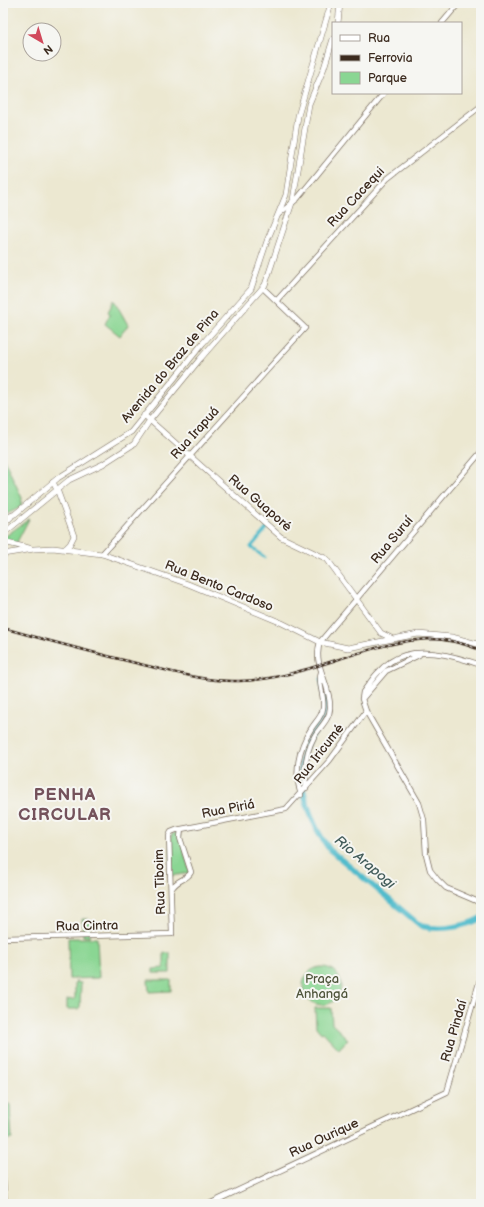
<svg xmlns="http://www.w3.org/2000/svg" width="484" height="1207" viewBox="0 0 484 1207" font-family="'Balsamiq Sans',sans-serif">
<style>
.green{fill:#8ad693;stroke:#628058}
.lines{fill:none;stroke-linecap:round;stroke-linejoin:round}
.canal{stroke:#51bccc;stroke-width:3}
.river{stroke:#51bccc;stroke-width:5.5}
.secondary-casing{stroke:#796c5d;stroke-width:6}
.primary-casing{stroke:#796c5d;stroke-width:6}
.secondary{stroke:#fff;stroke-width:4.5}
.primary{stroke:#fff;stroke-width:5}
.rail-casing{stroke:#3b2a1e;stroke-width:2.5}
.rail{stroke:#f6f6f2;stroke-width:1;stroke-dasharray:3;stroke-linecap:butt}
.labels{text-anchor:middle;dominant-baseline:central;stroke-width:4;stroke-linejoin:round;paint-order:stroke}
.street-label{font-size:13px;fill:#3b2a1e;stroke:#f6f6f2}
.park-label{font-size:13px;fill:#4f553b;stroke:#f6f6f2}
.water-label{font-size:14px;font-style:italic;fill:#435d5b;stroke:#f6f6f2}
.district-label{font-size:17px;font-weight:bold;letter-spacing:1px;fill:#74525b;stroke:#f6f6f2}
</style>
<rect width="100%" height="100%" fill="#f6f6f2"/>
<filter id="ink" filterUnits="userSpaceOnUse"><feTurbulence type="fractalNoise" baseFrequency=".025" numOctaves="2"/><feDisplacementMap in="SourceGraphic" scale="8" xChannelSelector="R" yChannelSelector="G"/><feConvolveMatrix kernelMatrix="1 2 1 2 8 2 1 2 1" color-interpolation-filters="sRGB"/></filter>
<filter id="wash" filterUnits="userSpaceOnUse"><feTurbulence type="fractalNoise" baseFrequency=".012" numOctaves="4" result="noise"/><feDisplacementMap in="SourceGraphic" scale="16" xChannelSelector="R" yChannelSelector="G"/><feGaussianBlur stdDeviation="0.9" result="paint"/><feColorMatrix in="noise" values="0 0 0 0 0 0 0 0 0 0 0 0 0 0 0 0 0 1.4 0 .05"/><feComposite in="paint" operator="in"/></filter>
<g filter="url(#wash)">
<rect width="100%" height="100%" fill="#ece8d1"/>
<path class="green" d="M114,300L128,325L120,336L105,324L110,314L108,312Z
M3,457L22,498L21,507L3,516Z
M29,519L17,542L18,545L3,540V538Z
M178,831L190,873L171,876V835Z
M82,919H89L90,936H83Z
M68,938H97L99,978L69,979Z
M164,953H170V973H153V969L164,968Z
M303 986a19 19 0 1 1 38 0a19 19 0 1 1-38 0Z
M148,980H171V991L149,992Z
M75,982L81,983L80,1007L78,1009H67V1000L75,999Z
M315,1008H331L332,1024L348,1039L339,1049L323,1032L321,1033L316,1027Z
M10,1104L12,1139H3V1105Z"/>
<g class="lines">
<path class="canal" d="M264,557L251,547L268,527"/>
<path class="river" d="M322,680C333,723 314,719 303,753C295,781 313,829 330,850L421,926C439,931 465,927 481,918"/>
</g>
</g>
<g filter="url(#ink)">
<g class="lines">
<defs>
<path id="secondary" d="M442,23L459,3
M279,214L297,199L384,93
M277,300L387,179L481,106
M102,554L305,328L263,288
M481,665C455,656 415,644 390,662C379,669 371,681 363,692L362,699L366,711L419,803L424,820L426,854L430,870L437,879L446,888L481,903
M362,699L386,671L419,655
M306,788C304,770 305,753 314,737C319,728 330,719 330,708C331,683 312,666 320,642L481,452
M301,795C294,773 298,749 311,729C315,722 322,717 323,708C325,696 317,683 321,672
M171,890C177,878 187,881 191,872L180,838L181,829
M3,938L172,934L169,836L171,832L176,830L286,809L330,760L366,711
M3,1179L5,1204
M209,1204L447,1092L481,976"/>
<path id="primary" d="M338,23L340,3
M144,415L281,537L327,559L381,633L391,638
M53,482L58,492L74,536L70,544L65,549
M3,519L15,514L58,478L131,432L203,343L251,289L267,241L286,195L298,116L331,3
M3,525L11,517
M3,534L69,480L103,464L134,444L150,420L200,359L265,285L293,200L309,104L324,68L333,39
M3,542L29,548
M3,554L34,549L53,548L102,554L188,584L282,623L320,642L348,648L418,634L452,637L481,645"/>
</defs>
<use href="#secondary" class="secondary-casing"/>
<use href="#primary" class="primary-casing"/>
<use href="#secondary" class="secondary"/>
<use href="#primary" class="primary"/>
<defs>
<path id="rail" d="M3,628C53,642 102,655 152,667C181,674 210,682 239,681C305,680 365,641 431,639C448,639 465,644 481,650"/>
</defs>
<use href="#rail" class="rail-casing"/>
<use href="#rail" class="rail"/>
</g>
</g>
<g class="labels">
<g class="street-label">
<text transform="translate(356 197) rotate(-47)">Rua Cacequi</text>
<text transform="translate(170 366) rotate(-50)">Avenida do Braz de Pina</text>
<text transform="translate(195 433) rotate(-48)">Rua Irapuá</text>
<text transform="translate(260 503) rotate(41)">Rua Guaporé</text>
<text transform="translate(392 540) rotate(-50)">Rua Suruí</text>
<text transform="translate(219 586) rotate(22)">Rua Bento Cardoso</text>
<text transform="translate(319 754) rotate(-52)">Rua Iricumé</text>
<text transform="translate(228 809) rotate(-11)">Rua Piriá</text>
<text transform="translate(160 882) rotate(-92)">Rua Tiboim</text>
<text transform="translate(87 926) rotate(-1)">Rua Cintra</text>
<text transform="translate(454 1031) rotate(-74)">Rua Pindaí</text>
<text transform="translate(324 1138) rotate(-25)">Rua Ourique</text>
</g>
<g class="park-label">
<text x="322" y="979">Praça<tspan x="322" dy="15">Anhangá</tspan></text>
</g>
<g class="water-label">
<text transform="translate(365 862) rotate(40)">Rio Arapogi</text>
</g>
<g class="district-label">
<text x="65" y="795">PENHA<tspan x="65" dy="20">CIRCULAR</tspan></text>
</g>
</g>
<rect width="484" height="1207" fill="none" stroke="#f6f6f2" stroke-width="16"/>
<rect x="332" y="22" width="130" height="72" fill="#f6f6f2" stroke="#aba49d"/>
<rect x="340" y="35" width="20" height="6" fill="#ffffff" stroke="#aba49d"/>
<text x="368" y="42" font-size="12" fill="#3b2a1e">Rua</text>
<rect x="340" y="55" width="20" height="6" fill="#3b2a1e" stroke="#aba49d"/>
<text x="368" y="62" font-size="12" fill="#3b2a1e">Ferrovia</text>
<rect x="340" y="72" width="20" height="12" fill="#8ad693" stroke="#aba49d"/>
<text x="368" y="82" font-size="12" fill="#3b2a1e">Parque</text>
<g transform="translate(42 42) rotate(142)"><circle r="19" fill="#f6f6f2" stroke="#aba49d"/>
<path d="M0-3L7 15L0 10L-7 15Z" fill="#d1495b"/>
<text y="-6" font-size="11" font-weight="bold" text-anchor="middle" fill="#3b2a1e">N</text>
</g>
</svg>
